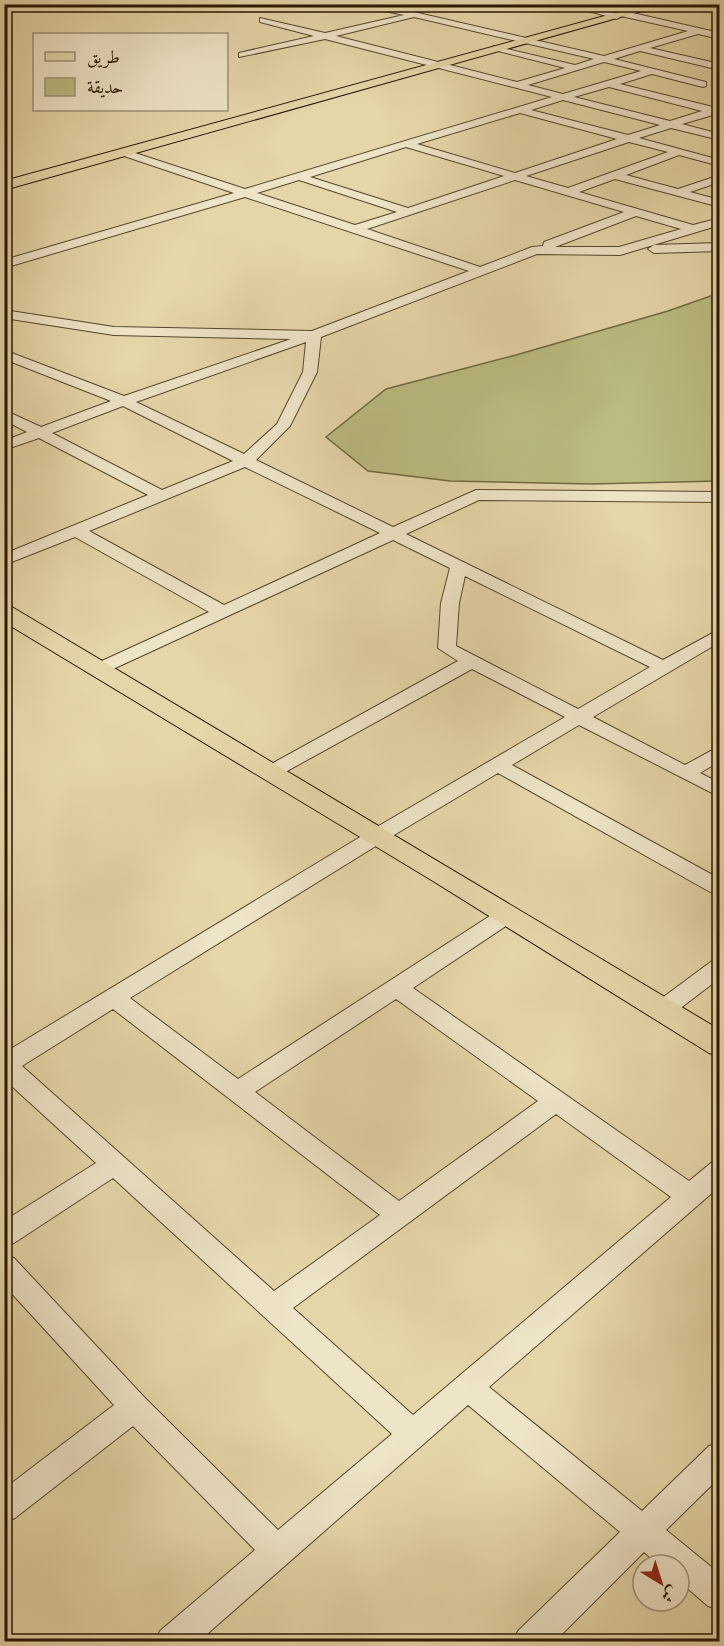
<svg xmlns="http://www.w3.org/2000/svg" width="724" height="1646" viewBox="0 0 724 1646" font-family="'Libre Bodoni',Amiri,serif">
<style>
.green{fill:#bbbc83;stroke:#716a43;stroke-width:1.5}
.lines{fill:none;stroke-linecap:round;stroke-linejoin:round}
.minor-casing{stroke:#56472c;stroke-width:2}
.major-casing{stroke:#271703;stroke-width:2}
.minor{fill:#eee4c7;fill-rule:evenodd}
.major{fill:#e5d6a9;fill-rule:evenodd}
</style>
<rect width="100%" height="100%" fill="#e5d6a9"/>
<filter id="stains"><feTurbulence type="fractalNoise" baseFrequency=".00333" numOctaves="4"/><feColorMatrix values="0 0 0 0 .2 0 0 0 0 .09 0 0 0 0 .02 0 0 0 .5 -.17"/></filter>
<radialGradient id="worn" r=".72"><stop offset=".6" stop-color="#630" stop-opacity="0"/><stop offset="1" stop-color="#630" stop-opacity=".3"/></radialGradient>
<path class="green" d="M719,293V481L592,484L450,481L368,471L326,437L386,389L516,355L668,311Z"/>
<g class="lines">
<defs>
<path id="minor" d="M564,4H580L620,14L624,11L720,33V39L698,34L650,48L720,64V70L640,51L614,59L706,82V86L703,87L652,74L620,84L713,107L720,105V113L682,124L720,134V140L671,128L639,138L720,160V166L679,155L626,175L678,189L720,175V182L690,192L720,200V207L615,179L579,192L693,225L720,218V225L620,255L537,254L321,337L317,372L290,426L256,460L393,527L476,490L720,492V502L479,500L406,534L663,660L720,629V642L593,717L685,765L720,746V761L700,773L720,783V797L579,725L512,765L720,879V895L712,893L498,773L384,841L130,998L238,1079L499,910L507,908L515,910L518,915L515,920L413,988L689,1181L711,1163L720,1160V1186L489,1387L642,1511L709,1446L720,1443V1477L666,1530L720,1574V1610L708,1606L679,1581V1565H659L644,1552L554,1642H513L518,1631L620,1532L468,1405L198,1642H155L160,1631L255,1550L133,1426L15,1518L4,1522V1489L114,1405L4,1285V1255L14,1258L145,1398L278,1530L392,1434L113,1178L14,1243L4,1246V1221L96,1163L4,1079V1053L370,831L565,717L472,669L278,776H264L261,772L264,768L458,661L438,648L441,603L450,568L393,540L100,675L93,673L91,669L93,665L209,612L75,537L4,565V554L148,495L39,438L4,450V441L27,432L4,420V410L41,427L111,401L4,359V350L124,396L291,339L114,335L4,318V310L114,327L312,331L469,271L245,197L4,268V260L234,193L118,154V150H126L245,189L552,97L325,39L239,57V53L314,36L260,22V18L325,33L404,15L385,11V7L388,6L604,56L688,31L621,16L617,19ZM414,17L594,59L575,65L494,46V50L565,68L517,82L336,36ZM604,62L641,71L563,94L528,85ZM609,87L702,111L670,121L574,97ZM563,100L660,125L628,135L531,110ZM520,113L617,139L515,173L417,144ZM629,142L668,152L568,188L526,176ZM406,147L504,176L408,208L310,177ZM299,180L397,212L355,225L257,193ZM515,180L624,212L544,242L543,246L532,247L480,267L367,229ZM636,216L681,229L619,247H555ZM306,342L303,372L277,424L244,454L136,402ZM123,406L233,461L162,490L52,433ZM245,467L380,533L224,605L89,531ZM465,576L650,667L578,709L456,646L459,603ZM396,999L538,1101L399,1201L255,1092ZM113,1009L380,1215L274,1291L22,1066ZM556,1114L671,1197L413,1415L293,1308Z
M720,243V251L654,253L648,249L654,245Z
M720,958V978L670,1016L662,1018L654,1016L650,1010L654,1004L712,961Z"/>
<path id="major" d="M648,4H667L4,190V181Z
M4,605L12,607L720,1030V1056L709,1053L433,881L4,622Z"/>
</defs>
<use href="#minor" class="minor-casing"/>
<use href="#major" class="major-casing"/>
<use href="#minor" class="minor"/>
<use href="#major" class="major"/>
</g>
<rect width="724" height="1646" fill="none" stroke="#e5d6a9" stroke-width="24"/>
<rect x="6" y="6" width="712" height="1634" fill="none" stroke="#271703" stroke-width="3"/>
<rect x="12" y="12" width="700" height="1622" fill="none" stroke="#271703" stroke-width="1.5"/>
<rect x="33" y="33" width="195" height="78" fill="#eee4c7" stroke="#9e9279" stroke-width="1.5"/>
<rect x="45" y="52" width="30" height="9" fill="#e5d6a9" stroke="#9e9279" stroke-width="1.5"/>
<text x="87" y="63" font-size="18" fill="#271703">طريق</text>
<rect x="45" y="78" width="30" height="18" fill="#bbbc83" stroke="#9e9279" stroke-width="1.5"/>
<text x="87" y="93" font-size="18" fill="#271703">حديقة</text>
<g transform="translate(661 1583) rotate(142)"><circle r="28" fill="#eee4c7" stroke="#9e9279" stroke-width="1.5"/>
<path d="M0-4.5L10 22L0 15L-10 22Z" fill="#8f2418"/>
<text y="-9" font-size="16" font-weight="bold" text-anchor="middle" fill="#271703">ش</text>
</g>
<rect width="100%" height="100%" filter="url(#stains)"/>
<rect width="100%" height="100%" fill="url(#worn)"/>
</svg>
